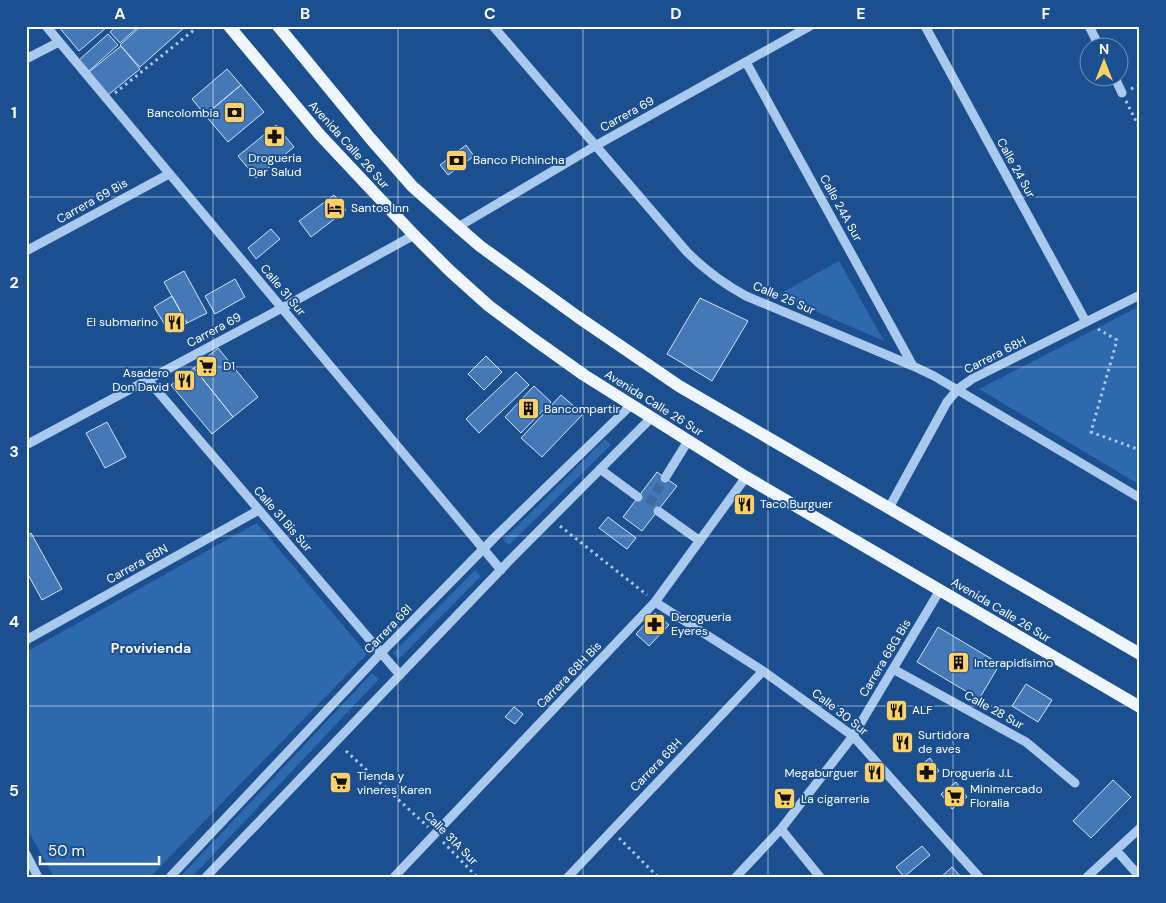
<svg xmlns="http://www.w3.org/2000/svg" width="1166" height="903" viewBox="0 0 1166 903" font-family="'DM Sans',sans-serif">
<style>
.green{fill:#2e69ad}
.building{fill:#4478b7;stroke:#cfe3fa}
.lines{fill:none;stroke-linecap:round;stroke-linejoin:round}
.minor-tunnel{stroke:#3d69a0;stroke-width:9;stroke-dasharray:9 4.5;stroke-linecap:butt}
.path{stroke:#a9c9ee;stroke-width:3;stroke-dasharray:2.5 4;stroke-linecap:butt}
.minor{stroke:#a9c9ee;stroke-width:9}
.major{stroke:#f0f6ff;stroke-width:12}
.grid{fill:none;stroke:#fff;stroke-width:1;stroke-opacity:0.55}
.labels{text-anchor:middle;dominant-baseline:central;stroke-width:4;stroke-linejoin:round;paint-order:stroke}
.poi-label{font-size:12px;fill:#fff;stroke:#1b4f8f;text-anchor:start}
.street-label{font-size:12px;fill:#fff;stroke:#1b4f8f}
.neighbourhood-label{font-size:14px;font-weight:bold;fill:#fff;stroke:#1b4f8f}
.neatline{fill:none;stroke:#fff;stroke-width:2}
.grid-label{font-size:16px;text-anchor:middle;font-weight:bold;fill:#fff}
</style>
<rect width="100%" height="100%" fill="#1b4f8f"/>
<path class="green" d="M839,261L884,341L778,295Z
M1140,306V485L979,389Z
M605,439L611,445L509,545L503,540Z
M257,523L367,654L150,877H54L26,827V652Z
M475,570L481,576L399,659L393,653Z
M372,673L379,679L192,877H180Z"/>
<path class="building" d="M58,26H105L106,28L79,51Z
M116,26H139L120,43L110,32Z
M141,26H186L140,67L120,45Z
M108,34L118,45L89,71L79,60Z
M121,46L140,69L108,95L89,72Z
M227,69L241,85L205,115L192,99Z
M241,85L264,112L228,142L205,115Z
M276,125L294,147L256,178L238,156Z
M466,145L474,156L448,175L440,165Z
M334,195L346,210L311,237L299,221Z
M271,229L280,239L256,259L248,248Z
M184,271L207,313L187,323L164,282Z
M235,279L245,297L215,314L205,296Z
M172,296L187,323L170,333L154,307Z
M700,298L748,321L712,381L667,354Z
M218,348L258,397L233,417L194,368Z
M486,356L502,372L484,390L468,374Z
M194,368L233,417L212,434L171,385Z
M516,372L529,385L479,433L466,419Z
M534,386L551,402L521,433L505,417Z
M561,395L583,414L542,457L521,438Z
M107,422L126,457L105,468L86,433Z
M657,472L677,486L642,531L623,517Z
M608,517L636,538L627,549L599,528Z
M31,533L62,589L42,600L26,571V536Z
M655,613L669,625L649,646L636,634Z
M938,627L1000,664L979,699L917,662Z
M1026,684L1052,700L1038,722L1012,706Z
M514,707L523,714L515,724L505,717Z
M930,758L939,771L927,780L918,767Z
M1113,780L1131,797L1091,838L1073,821Z
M956,782L967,797L952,809L941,794Z
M922,846L930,855L904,877L896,867Z
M952,867L961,877H941Z"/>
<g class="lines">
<path class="minor-tunnel" d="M649,504L665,478"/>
<path class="path" d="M1131,89L1140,85
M115,93L199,26
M1126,101L1140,129
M1098,329L1117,340L1091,432L1140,450
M560,526L647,595
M346,751L428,827
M619,838L658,877
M443,842L477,877"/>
<path class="minor" d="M46,26L501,570
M493,26L687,252C705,270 724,284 746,296L913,366L934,376L1140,498
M925,26L1086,322
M1089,26L1100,48
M26,59L59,42
M746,62L913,366
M1115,78L1122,93
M458,227L595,146L810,26
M26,251L169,174
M148,380L400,675
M26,445L282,308L414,235
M600,469L638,497
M665,478L688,441
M889,508L947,402L958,389L972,379L1140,295
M658,511L700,541
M655,602L763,671L853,736L979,877
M26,640L259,510
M893,669L1026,742L1075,783
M781,829L820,877
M1116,850L1140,877
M26,854L38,877
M170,877L381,653L496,536L631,405
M206,877L510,560L651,418
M394,877L655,602L746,477
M568,877L763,671
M736,877L781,829L853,736L940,590
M1087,877L1140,828"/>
<path class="major" d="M229,26L320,135L414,235L450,271L489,306L532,338L584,375L746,477L1140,707
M278,26L370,138L412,186L458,227L480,246L578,317L679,386L1140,654"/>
</g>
<path class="grid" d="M213,26V877M398,26V877M583,26V877M768,26V877M953,26V877M26,197H1140M26,367H1140M26,536H1140M26,706H1140"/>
<defs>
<symbol id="bank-square" viewBox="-11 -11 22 22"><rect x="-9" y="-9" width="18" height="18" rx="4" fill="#ffd166" stroke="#1b4f8f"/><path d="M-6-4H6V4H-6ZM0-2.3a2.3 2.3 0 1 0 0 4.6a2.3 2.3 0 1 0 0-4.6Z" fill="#111"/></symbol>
<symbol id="pharmacy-square" viewBox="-11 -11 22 22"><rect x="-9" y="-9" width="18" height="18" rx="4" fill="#ffd166" stroke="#1b4f8f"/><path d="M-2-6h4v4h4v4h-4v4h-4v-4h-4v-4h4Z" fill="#111"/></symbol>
<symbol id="hotel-square" viewBox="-11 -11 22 22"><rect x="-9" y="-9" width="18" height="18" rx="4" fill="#ffd166" stroke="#1b4f8f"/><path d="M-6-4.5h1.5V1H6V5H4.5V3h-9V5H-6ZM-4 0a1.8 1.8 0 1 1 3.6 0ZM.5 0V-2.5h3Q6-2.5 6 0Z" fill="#111"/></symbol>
<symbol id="restaurant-square" viewBox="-11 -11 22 22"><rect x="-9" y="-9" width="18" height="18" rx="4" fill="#ffd166" stroke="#1b4f8f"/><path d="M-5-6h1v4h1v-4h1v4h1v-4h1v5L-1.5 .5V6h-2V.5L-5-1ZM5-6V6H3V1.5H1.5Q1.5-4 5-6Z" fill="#111"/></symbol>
<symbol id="supermarket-square" viewBox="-11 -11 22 22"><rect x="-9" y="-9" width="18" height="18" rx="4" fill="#ffd166" stroke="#1b4f8f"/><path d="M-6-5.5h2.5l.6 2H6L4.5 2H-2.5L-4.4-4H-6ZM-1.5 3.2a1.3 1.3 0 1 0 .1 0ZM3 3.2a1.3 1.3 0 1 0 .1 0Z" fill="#111"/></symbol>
<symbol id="building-square" viewBox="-11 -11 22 22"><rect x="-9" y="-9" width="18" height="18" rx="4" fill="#ffd166" stroke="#1b4f8f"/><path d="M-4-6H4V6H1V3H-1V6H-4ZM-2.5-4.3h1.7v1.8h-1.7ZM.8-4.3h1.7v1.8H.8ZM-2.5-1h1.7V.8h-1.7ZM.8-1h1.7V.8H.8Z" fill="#111"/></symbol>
</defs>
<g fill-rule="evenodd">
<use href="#bank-square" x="222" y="100" width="25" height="25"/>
<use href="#pharmacy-square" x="262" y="124" width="25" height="25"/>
<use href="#bank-square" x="444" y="148" width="25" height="25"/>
<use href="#hotel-square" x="322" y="196" width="25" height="25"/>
<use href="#restaurant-square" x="162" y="310" width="25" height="25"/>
<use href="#supermarket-square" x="194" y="354" width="25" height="25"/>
<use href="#restaurant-square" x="172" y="368" width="25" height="25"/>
<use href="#building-square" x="516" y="396" width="25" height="25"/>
<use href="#restaurant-square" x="732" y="492" width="25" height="25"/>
<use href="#pharmacy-square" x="642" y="612" width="25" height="25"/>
<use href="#building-square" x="946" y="650" width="25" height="25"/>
<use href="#restaurant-square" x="884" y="698" width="25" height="25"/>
<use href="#restaurant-square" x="890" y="730" width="25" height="25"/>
<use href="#restaurant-square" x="862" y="760" width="25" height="25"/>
<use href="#pharmacy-square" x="914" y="760" width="25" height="25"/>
<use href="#supermarket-square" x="328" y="770" width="25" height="25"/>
<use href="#supermarket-square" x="942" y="784" width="25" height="25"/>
<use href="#supermarket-square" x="772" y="786" width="25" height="25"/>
</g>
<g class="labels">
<g class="poi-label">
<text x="219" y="113" text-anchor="end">Bancolombia</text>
<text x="275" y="158" text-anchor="middle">Drogueria<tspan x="275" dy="14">Dar Salud</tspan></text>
<text x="473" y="160">Banco Pichincha</text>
<text x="351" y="208">Santos Inn</text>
<text x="158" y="322" text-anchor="end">El submarino</text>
<text x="223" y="366">D1</text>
<text x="169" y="373" text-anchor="end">Asadero<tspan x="169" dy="14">Don David</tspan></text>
<text x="544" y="409">Bancompartir</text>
<text x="760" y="504">Taco Burguer</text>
<text x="671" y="617">Derogueria<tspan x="671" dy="14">Eyeres</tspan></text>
<text x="974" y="663">Interapidísimo</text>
<text x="912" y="710">ALF</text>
<text x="918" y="735">Surtidora<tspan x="918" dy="14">de aves</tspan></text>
<text x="858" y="773" text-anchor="end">Megaburguer</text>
<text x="942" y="773">Droguería J.L</text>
<text x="357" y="776">Tienda y<tspan x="357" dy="14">vineres Karen</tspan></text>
<text x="970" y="789">Minimercado<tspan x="970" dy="14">Floralia</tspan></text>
<text x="801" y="799">La cigarreria</text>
</g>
<g class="street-label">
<text transform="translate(627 114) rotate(-29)">Carrera 69</text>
<text transform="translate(349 145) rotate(48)">Avenida Calle 26 Sur</text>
<text transform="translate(1016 168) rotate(61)">Calle 24 Sur</text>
<text transform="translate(92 201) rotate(-29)">Carrera 69 Bis</text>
<text transform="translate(841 208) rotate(61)">Calle 24A Sur</text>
<text transform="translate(283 290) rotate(50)">Calle 31 Sur</text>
<text transform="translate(784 298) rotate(23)">Calle 25 Sur</text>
<text transform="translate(214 330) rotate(-28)">Carrera 69</text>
<text transform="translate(995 355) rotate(-27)">Carrera 68H</text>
<text transform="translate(654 403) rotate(32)">Avenida Calle 26 Sur</text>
<text transform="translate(283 519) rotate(49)">Calle 31 Bis Sur</text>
<text transform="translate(137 564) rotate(-29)">Carrera 68N</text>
<text transform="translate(1001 610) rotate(31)">Avenida Calle 26 Sur</text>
<text transform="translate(388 629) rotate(-46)">Carrera 68I</text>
<text transform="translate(885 658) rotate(-59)">Carrera 68G Bis</text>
<text transform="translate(569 675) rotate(-46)">Carrera 68H Bis</text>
<text transform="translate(994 710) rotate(29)">Calle 28 Sur</text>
<text transform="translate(840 712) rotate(38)">Calle 30 Sur</text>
<text transform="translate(656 765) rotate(-46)">Carrera 68H</text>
<text transform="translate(451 838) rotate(45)">Calle 31A Sur</text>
</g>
<g class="neighbourhood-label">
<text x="151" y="648">Provivienda</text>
</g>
</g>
<rect width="1166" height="903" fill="none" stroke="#1b4f8f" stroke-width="55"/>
<g transform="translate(1104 62)"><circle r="24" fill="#1b4f8f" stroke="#7695bc"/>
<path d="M0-4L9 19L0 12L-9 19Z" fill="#ffd166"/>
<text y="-8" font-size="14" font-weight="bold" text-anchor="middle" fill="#ffffff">N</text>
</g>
<path d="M40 856v8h119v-8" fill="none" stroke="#ffffff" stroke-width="2.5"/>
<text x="48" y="856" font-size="15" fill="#ffffff" stroke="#1b4f8f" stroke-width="4" paint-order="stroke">50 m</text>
<rect x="28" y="28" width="1110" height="848" class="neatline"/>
<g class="grid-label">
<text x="120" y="19">A</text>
<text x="305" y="19">B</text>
<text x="490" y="19">C</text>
<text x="676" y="19">D</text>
<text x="861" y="19">E</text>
<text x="1046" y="19">F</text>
<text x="14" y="118">1</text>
<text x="14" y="288">2</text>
<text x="14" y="457">3</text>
<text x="14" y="627">4</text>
<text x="14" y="796">5</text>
</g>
</svg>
